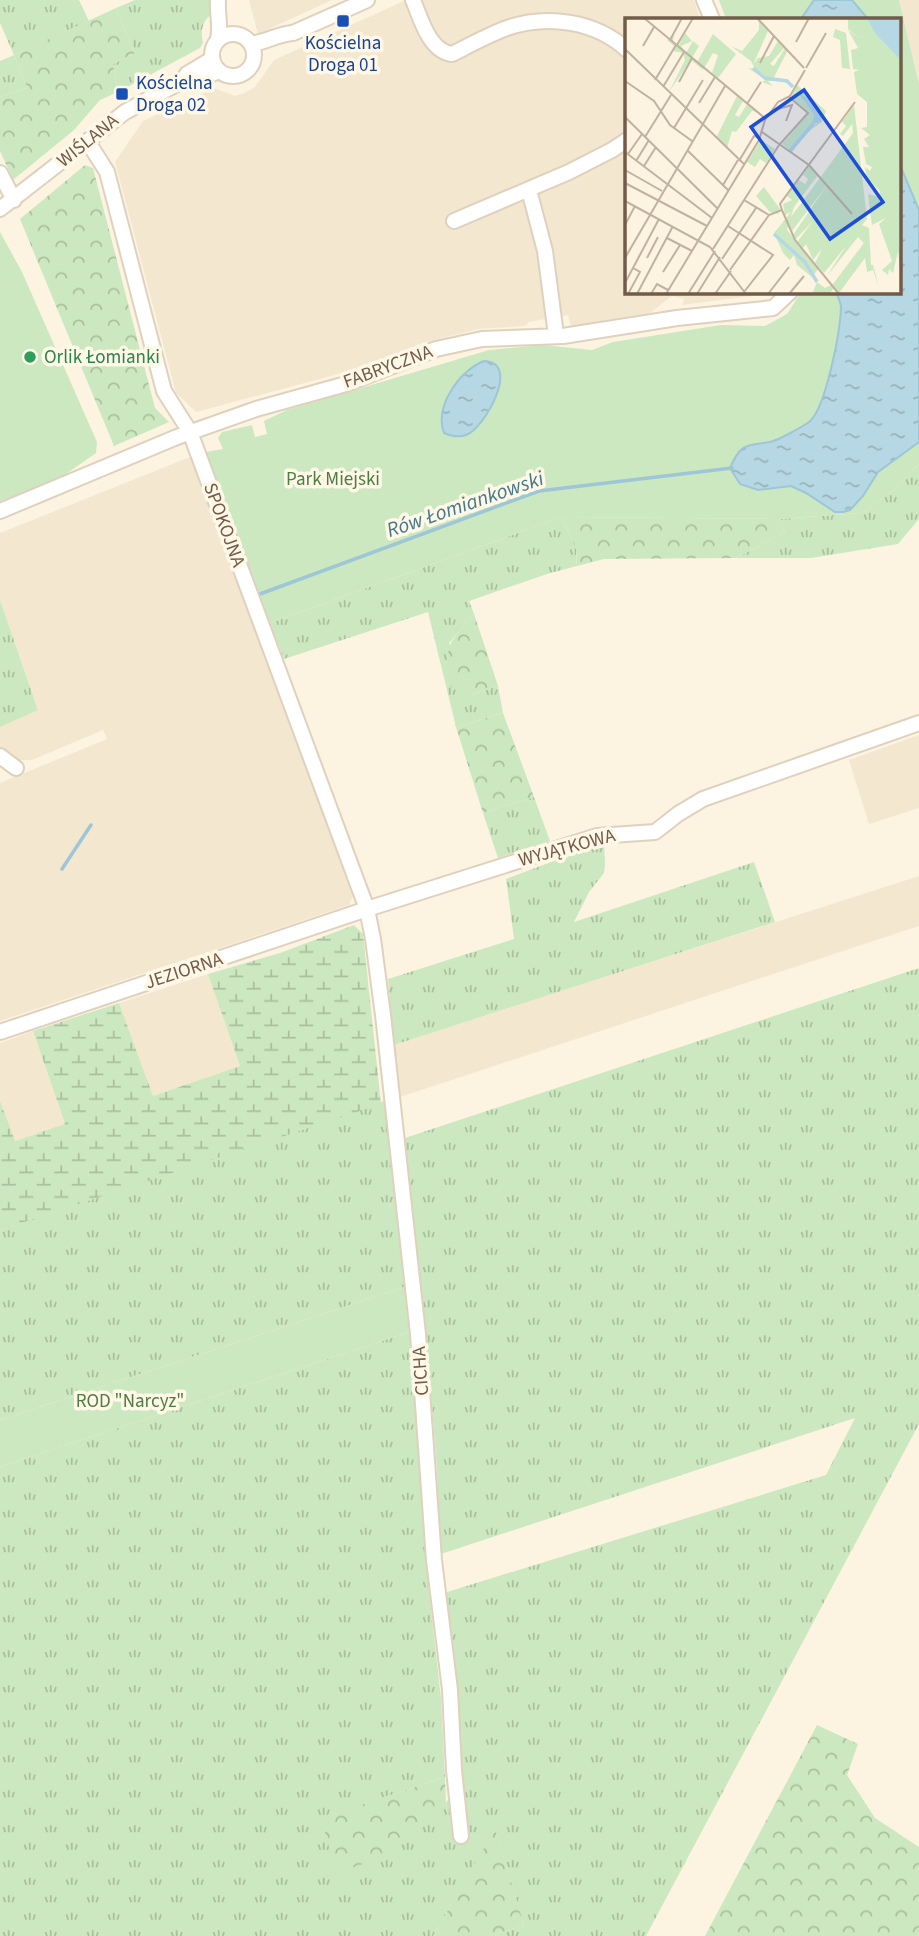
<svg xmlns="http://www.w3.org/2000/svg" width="919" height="1936" viewBox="0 0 919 1936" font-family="'Source Sans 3',sans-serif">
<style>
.residential{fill:#f3e7d0}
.grass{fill:url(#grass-tufts)}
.forest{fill:url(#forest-crowns)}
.wetland{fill:url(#wetland-marsh)}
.green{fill:#cce8c0}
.water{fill:url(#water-ripples);stroke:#9dc6d6;stroke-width:2}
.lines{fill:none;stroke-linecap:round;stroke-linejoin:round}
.stream{stroke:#9dc6d6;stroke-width:3.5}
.minor-casing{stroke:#dfd1bd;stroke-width:18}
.minor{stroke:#fff;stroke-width:14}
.transit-dot{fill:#1a4fb4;stroke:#fff8e7;stroke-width:2.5}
.leisure-dot{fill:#2e9e5b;stroke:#fff8e7;stroke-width:2.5}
.labels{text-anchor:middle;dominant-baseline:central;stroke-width:7;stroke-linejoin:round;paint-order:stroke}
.transit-label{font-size:19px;fill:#164399;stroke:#fff8e7}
.street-label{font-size:19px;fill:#725c49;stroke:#fff8e7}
.leisure-label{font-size:19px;fill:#27864d;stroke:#fff8e7;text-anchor:start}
.park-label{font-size:19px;fill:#4e7d43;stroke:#fff8e7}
.water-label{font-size:21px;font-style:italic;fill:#46788c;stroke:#fff8e7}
.inset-river{fill:none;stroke:#b6d8e4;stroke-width:3.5}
.inset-road{fill:none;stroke:#c1b29f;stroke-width:2}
.view{fill:#1d4ed8;fill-opacity:0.15;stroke:#1d4ed8;stroke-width:3.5}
.inset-edge{fill:none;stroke:#725c49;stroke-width:3.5}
</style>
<defs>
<pattern id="grass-tufts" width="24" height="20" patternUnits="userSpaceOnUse" patternTransform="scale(1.75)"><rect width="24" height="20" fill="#cce8c0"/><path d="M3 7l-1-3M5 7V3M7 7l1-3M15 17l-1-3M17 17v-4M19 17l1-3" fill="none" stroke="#aabf9e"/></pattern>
<pattern id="forest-crowns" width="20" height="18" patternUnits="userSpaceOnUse" patternTransform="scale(1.75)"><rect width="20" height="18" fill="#cce8c0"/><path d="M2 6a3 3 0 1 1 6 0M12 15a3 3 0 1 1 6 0" fill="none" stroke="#aabf9e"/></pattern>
<pattern id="wetland-marsh" width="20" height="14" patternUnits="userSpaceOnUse" patternTransform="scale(1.75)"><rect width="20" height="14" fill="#cce8c0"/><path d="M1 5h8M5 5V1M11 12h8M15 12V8" fill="none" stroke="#aabf9e"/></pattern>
<pattern id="water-ripples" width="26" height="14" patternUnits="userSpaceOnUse" patternTransform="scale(1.75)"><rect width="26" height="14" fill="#b6d8e4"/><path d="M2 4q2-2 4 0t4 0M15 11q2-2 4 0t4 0" fill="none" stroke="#98b2bb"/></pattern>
</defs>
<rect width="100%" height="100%" fill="#fcf4e1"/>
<path class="residential" d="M249,0H332L258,34Z
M406,0H694L700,19H627V292L773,293L682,305L684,299L672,296L650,313L571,326L568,315L529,322L525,326L479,329L422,343L386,359L331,376L196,412L176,393L115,162L143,121L214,88L235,96L242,94L254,88L274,60Z
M899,0H919V84Z
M190,457L354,894L349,905L0,1021V783L107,739L103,730L32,760H17L0,748V727L38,709L0,600V533Z
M919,735V808L869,824L849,760Z
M919,876V926L400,1097L394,1045Z
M208,974L240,1066L153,1096L119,1003Z
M33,1031L65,1125L14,1141L0,1101V1043Z"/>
<path class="grass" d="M0,0H79L89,21L14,55L27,88L0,97V61L14,55L0,23Z
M135,0H210L213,13C202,21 200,31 203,43L200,48L118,92L113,64L135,53L116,8Z
M919,464V519L898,544L811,558H736L785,532L779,519L862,513L890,493Z
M562,517L576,549L577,566L547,574L469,601L474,614L449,643L471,695L498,686L503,713L456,727L428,612L284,659L270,623Z
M0,600L38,710L0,727Z
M534,797L550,841L498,858L483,813Z
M604,842L605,865L604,873L589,892L574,922L754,862L775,922L394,1045L388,979L514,939L506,879Z
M919,968V1424L646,1936H490L524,1925L495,1830L433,1936H0V1467L409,1332L422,1451L425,1556L441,1698L445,1777L322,1818L446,1803L463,1771L444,1593L826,1475L855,1418L441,1554L437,1471L426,1328L416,1283L405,1138Z
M387,1100L405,1287L0,1420V1230Z"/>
<path class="forest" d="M116,8L135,53L113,64L118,92L100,100L74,130L13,180L0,151V97L27,88L14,55Z
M85,165L93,168L155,408L169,422L114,446L20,219Z
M562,517L779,519L785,532L736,558L604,559L577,566L576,549Z
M474,614L498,686L471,695L452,688C444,646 446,646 474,614Z
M503,713L534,797L483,813L456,727Z
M817,1725L858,1744L847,1775L875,1818L919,1847V1936H705Z
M445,1777L446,1803L384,1857L336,1873L321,1818Z
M495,1829L524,1925L490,1936H433Z"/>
<path class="wetland" d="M354,925L363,934L381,1104L0,1230V1101L15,1141L65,1124L33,1031L119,1003L153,1096L240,1066L208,974L280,953Z"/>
<path class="green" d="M719,0H899L919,84V464L890,493L862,513L779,519L562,517L270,623L206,452L223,449L218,438L222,432L252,425L255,437L267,434L264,421L287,410L489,350L543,345L592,350L613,342L721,325L765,326L787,314L801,292H900V19H726Z
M0,232L22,272L97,442L96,453L56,481L0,501Z
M405,1287L409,1332L0,1467V1420Z"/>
<path class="water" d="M814,0H852L868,19H801Z
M900,165L919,210V442L878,472L863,496L850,510L843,512H835L806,493L791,486L758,490L740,484L730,468C741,442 747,446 770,442C777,441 802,427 809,422C826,409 840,331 841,308C841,302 838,298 836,292H900Z
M484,361C522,362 484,429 466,435C458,438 451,436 444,433C434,406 460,370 484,361Z"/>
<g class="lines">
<path class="stream" d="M260,594L539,491L732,468
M62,869L91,825"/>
<defs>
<path id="minor" d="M218,0C217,14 221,26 218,39
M413,0C421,19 429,51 452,54C470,45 488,35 507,28C547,14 596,21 627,50
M704,0L712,19
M212 55a21 21 0 1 1 42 0a21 21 0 1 1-42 0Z
M251,44C266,42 278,34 293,33L367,0
M183,81L190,83L219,71
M88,142L107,172L164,391L190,432L367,909L373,939L383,1015L418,1334L434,1560L450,1690L454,1770L461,1836
M0,173L14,200
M529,190L545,251L556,335
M0,209L125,112L182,81L187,74L212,59
M454,221L569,172L612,150L627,140
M0,511L177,437L256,409L346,384L436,349L482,339L563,336L677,318L773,308L790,292
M0,756L16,768
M0,1032L367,909L597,836L655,832L678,814L703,799L919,723"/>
</defs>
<use href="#minor" class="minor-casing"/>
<use href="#minor" class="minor"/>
</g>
<g class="transit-dot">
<rect x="336" y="14" width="14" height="14" rx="3.5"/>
<rect x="115" y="87" width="14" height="14" rx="3.5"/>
</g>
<circle class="leisure-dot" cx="30" cy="357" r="7"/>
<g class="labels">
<g class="transit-label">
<text x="343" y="43">Kościelna<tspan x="343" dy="22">Droga 01</tspan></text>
<text x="136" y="83" text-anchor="start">Kościelna<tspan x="136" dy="22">Droga 02</tspan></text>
</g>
<g class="street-label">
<text transform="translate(88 141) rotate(-39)">WIŚLANA</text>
<text transform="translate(388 367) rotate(-20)">FABRYCZNA</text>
<text transform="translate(224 525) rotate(70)">SPOKOJNA</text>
<text transform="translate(567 848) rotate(-15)">WYJĄTKOWA</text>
<text transform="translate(184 971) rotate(-18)">JEZIORNA</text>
<text transform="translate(421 1371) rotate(-94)">CICHA</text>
</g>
<g class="leisure-label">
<text x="44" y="357">Orlik Łomianki</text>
</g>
<g class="park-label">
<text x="333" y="479">Park Miejski</text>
<text x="130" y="1401">ROD "Narcyz"</text>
</g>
<g class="water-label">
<text transform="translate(465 504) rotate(-19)">Rów Łomiankowski</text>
</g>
</g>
<g transform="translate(625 18)">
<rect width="276" height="276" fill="#fcf4e1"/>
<path d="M223,0H242L244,16L234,20L223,11ZM134,3L143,13L128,47L133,40L144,38L153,23L159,30L145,46L149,48L160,30L163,32L148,61L161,62L169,69L158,63H143L148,68L137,64L141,62L123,50L130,51L126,43L106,28L117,33L134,12ZM210,11L221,15L225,51L217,50L215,22L208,19ZM60,15L67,23L56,28L61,35L68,23L74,28L67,40L72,44L88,16L111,36L93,60L87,55L93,37L88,35L78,52L66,42L44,74L60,42L58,35L48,33L50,29L42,22L49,16L48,25L54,27ZM112,78L118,83L110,97L114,99L122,86L132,94L127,93L111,114L107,113L102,130L91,120ZM229,87L242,201L237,207L244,210L246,247H248L254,270L248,252L242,254L240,240L214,275L210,269L204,276H187L192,264L200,270L208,266L239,225L233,219L202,258L221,228L199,255L190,245L197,231L188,242L181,226L178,230L172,224L188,203L170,222L168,217L202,167L167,213L163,203L228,115L227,106L218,118L215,116L221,108L217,104Z" fill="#cce8c0"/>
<path d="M242,10H247L276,89V260L273,233L268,255L264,251L263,257L257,252L267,243L254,206L261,200L247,207L243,176L254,179L255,173L242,160L240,149L245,153L247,149L241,146L238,129H244L239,121L245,117L236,110L242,109V84L232,76L229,54L234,52L228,51L226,32L233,30L223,12L234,20L243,16Z" fill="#cce8c0"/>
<path d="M184,148L193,157L169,189L162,212L194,250L187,259L172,247L169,237L165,242L158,235L149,215L166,194L160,197L158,186L167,182L162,178L167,171L173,174L170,167L174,162L180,166L183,161L178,157ZM139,169L155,191L153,196L145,194L131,178Z" fill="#cce8c0"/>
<path d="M240,0H276V133L257,156L254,53ZM172,67L201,93L197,104L180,116L167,134L157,126L184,95L166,79ZM136,122L150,131L141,145L135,141L130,149L122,144Z" fill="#cce8c0"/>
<path d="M242,0H276V42L250,15ZM173,74L195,90L196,104L187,106L189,97Z" fill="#b6d8e4"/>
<path class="inset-river" d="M128,50L140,60L162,63L168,69M165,133L188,106M149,216L180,244L192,264"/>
<path class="inset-road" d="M19,0L141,101M132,0L179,50M45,22L57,0M171,24L184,0M52,27L68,0M18,28L29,9M0,31L119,146M135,45L149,18M181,50L201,15M30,62L51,27M0,63L29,83L45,107L67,123M54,64L67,40M38,69L59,34M74,85L90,59M122,86L136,64M149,92L167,87L161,103M0,99L93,191M49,110L78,62M137,114L184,147L227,196M20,119L46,77M62,132L104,173M0,134L87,200M3,136L17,116M11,143L24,122M114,143L129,118L135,120M19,148L31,129M0,152L37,173M0,165L82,208M98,167L113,142M119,182L144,197M0,183L85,229L121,276M157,192L170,222L214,276M0,207L10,188M103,208L148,237L119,274M42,220L67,233M88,231L154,127L183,95L164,79M0,240L100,68M22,240L33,219M97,241L131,190M105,252L144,197L157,192L155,186L230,84M38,254L55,227M0,265L34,201M3,276L15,254L8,250M12,276L48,208M26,276L32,266L43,272M41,276L134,122L140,102L153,84L165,78L180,52M63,276L90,233M72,276L95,239M90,276L106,253M143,276L164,249M164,276L179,258"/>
<path class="view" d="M179,72L258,184L205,221L126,109Z"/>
<rect width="276" height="276" class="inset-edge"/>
</g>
</svg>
